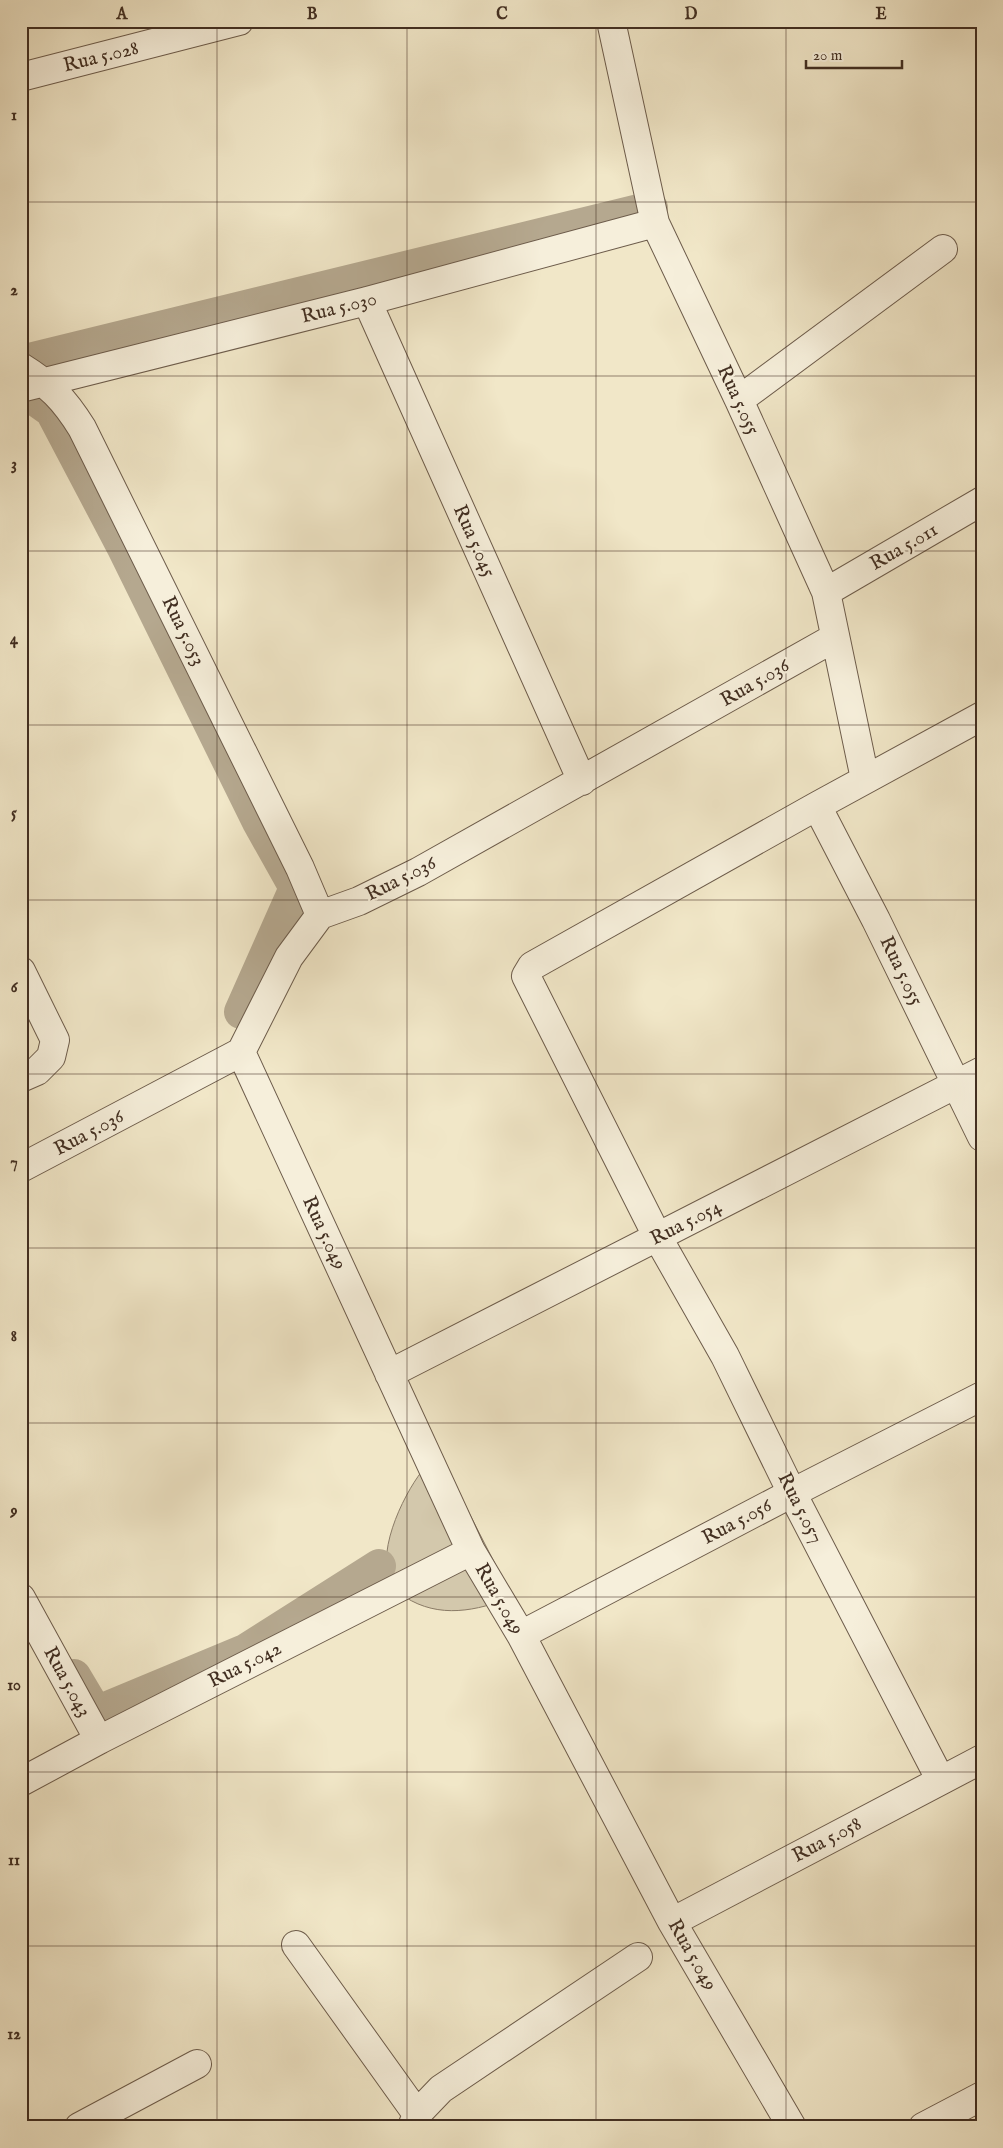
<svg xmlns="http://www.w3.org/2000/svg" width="1003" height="2148" viewBox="0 0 1003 2148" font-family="'IM FELL English',serif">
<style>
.green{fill:#d3c8ac;stroke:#8a7b66}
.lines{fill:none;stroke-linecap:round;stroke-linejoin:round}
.canal{stroke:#b5a88f;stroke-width:34}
.minor-casing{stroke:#6d5c4b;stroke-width:30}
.minor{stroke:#f6efdb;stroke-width:28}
.grid{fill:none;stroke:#412e21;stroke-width:1;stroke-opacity:0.55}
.labels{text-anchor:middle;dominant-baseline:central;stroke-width:4.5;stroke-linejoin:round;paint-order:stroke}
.street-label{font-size:20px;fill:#412e21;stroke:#f6efdb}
.neatline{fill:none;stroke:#412e21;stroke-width:2}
.grid-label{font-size:16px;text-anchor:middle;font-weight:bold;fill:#412e21}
</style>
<rect width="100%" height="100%" fill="#f1e7c8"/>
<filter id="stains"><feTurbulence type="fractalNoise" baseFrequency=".004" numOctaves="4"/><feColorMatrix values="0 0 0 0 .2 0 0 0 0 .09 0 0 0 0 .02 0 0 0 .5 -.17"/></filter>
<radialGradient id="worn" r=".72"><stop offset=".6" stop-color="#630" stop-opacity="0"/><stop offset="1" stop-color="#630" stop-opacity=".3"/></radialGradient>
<path class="green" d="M445,1466L512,1597C477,1611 439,1619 405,1597C401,1595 395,1592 393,1589C373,1557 402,1497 422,1471Z"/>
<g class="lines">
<path class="canal" d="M21,362L651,208
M21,389L52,411L123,546L259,822L296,888L241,1012
M74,1676L96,1713L245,1651L379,1566"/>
<defs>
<path id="minor" d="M611,21L655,223L739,400L826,592L865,779
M21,77L239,21
M367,301L582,781
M21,367C50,385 64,399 82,428L300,868L320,915
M21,388L367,301L655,223
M739,400L943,249
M826,592L982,501
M817,806L876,920L982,1137
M21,971L55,1040L51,1057L37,1071L21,1078
M241,1052L471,1551L521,1635L672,1922L792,2127
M21,1168L241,1052L289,957L320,915L359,901L418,872L834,638
M389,1374L982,1071
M21,1598L99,1740
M521,1635L792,1493L982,1396
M940,1779L792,1493L725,1356L658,1238L526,976L532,966L817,806L982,716
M21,1782L99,1740L471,1551
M672,1922L982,1759
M296,1945L417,2114
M79,2127L197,2064
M412,2127L417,2114L441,2089L638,1957
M923,2127L982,2096"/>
</defs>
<use href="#minor" class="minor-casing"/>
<use href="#minor" class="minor"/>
</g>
<path class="grid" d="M217,21V2127M407,21V2127M596,21V2127M786,21V2127M21,202H982M21,376H982M21,551H982M21,725H982M21,900H982M21,1074H982M21,1248H982M21,1423H982M21,1597H982M21,1772H982M21,1946H982"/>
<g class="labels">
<g class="street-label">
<text transform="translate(101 57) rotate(-14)">Rua 5.028</text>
<text transform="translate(339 308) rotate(-14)">Rua 5.030</text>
<text transform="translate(738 400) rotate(65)">Rua 5.055</text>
<text transform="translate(474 541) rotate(66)">Rua 5.045</text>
<text transform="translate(904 547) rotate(-30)">Rua 5.011</text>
<text transform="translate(183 631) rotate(64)">Rua 5.053</text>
<text transform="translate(755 683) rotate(-30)">Rua 5.036</text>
<text transform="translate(401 879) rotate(-27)">Rua 5.036</text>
<text transform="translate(901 971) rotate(64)">Rua 5.055</text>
<text transform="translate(89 1133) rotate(-28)">Rua 5.036</text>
<text transform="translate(686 1223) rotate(-27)">Rua 5.054</text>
<text transform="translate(324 1233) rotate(65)">Rua 5.049</text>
<text transform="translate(800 1508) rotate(63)">Rua 5.057</text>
<text transform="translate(737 1522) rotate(-28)">Rua 5.056</text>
<text transform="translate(499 1599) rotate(60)">Rua 5.049</text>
<text transform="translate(245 1665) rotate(-27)">Rua 5.042</text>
<text transform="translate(67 1682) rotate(61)">Rua 5.043</text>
<text transform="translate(827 1840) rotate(-28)">Rua 5.058</text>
<text transform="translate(692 1955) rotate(60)">Rua 5.049</text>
</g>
</g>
<rect width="1003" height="2148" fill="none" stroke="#f1e7c8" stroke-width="55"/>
<path d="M806 60v8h96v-8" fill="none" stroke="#412e21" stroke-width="2.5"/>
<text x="813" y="60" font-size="15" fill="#412e21" stroke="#f6efdb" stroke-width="4" paint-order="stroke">20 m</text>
<rect x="28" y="28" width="948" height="2092" class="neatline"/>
<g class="grid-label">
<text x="122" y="19">A</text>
<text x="312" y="19">B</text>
<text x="502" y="19">C</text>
<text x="691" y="19">D</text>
<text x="881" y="19">E</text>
<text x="14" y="120">1</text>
<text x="14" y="295">2</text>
<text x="14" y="469">3</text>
<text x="14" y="644">4</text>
<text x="14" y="818">5</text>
<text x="14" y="992">6</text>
<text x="14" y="1167">7</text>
<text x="14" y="1341">8</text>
<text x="14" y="1516">9</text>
<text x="14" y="1690">10</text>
<text x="14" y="1865">11</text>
<text x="14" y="2039">12</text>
</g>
<rect width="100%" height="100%" filter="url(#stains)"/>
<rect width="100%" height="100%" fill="url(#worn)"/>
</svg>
